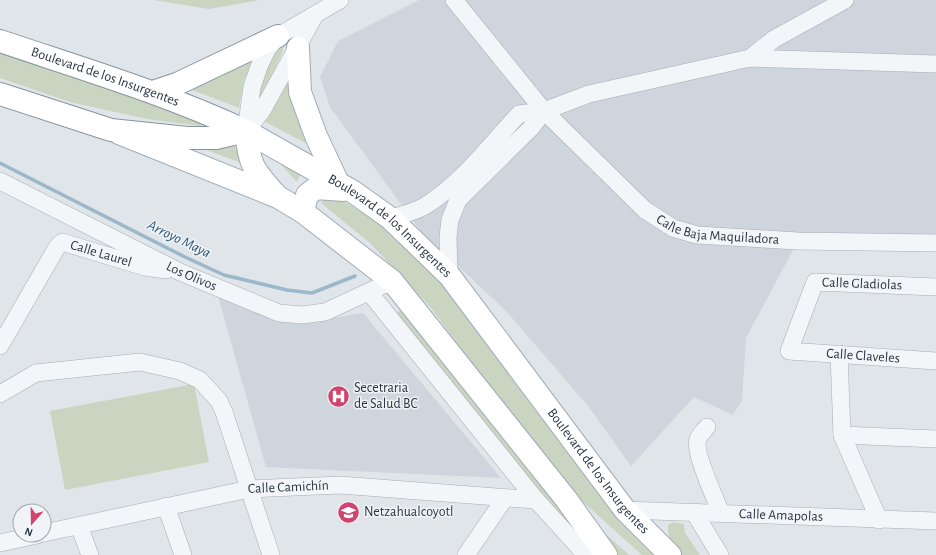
<svg xmlns="http://www.w3.org/2000/svg" width="936" height="555" viewBox="0 0 936 555" font-family="'Alegreya Sans',sans-serif">
<style>
.built{fill:#ced5dc}
.green{fill:#c9d4c1}
.lines{fill:none;stroke-linecap:round;stroke-linejoin:round}
.stream{stroke:#9bb8ca;stroke-width:3.5}
.minor-casing{stroke:#a5adb4;stroke-width:18}
.major-casing{stroke:#9fabb6;stroke-width:24}
.highway-casing{stroke:#8795a1;stroke-width:24}
.minor{stroke:#f3f6f8;stroke-width:17}
.major{stroke:#fff;stroke-width:22}
.highway{stroke:#fff;stroke-width:22}
.labels{text-anchor:middle;dominant-baseline:central;stroke-width:3;stroke-linejoin:round;paint-order:stroke}
.street-label{font-size:14px;fill:#293542;stroke:#f0f4f7}
.poi-label{font-size:14px;fill:#293542;stroke:#f0f4f7;text-anchor:start}
.water-label{font-size:15px;font-style:italic;fill:#325a77;stroke:#f0f4f7}
</style>
<rect width="100%" height="100%" fill="#e0e5ea"/>
<path class="built" d="M419,0H936V243L798,241L746,338L742,400L733,415L694,397L631,466L588,406L507,312L420,230L330,107L320,77L338,41Z
M218,296L296,324L363,313L501,478L266,467Z"/>
<path class="green" d="M154,0H260L209,9Z
M287,36L281,56L257,105L259,75Z
M0,50L199,118L206,125L200,126L147,119L70,102L0,78Z
M256,55L244,80L239,108L182,86Z
M290,70L315,148L260,119Z
M182,141H231L247,165Z
M272,155L301,173L297,182Z
M329,191C357,211 388,227 414,249L540,404L654,555H642L573,493L554,474L431,308L370,243L321,203Z
M403,305L595,555L559,521L397,314Z
M194,384L209,462L65,490L50,411Z
M673,522L684,524L685,533L700,555H681C673,546 667,538 668,525Z
M602,531L629,555H619Z"/>
<g class="lines">
<path class="stream" d="M0,163L185,257L224,275L287,290L312,293L355,276"/>
<defs>
<g id="minor">
<path id="s1" d="M454,0L544,111L645,210L673,228L697,235L798,241L936,243"/>
<path d="M750,58L774,39L845,0"/>
<path d="M246,131L252,87L260,64L268,48L278,36L340,0"/>
<path d="M246,131L262,111L315,15"/>
<path id="s2" d="M0,181L180,272L279,313L302,315L325,312L392,281"/>
<path d="M390,218C402,215 415,212 425,206C462,183 490,145 519,114L544,111L589,94L750,58L936,64"/>
<path d="M449,275L448,237L450,220L458,200L532,127L544,111"/>
<path id="s3" d="M936,287L815,282L789,351L936,361"/>
<path d="M369,292L536,500L586,555"/>
<path id="s4" d="M0,346L57,247L62,242L145,267L166,270"/>
<path d="M839,354L842,435L879,520"/>
<path d="M0,394L36,373L140,362L180,371L200,380L219,401L224,412L271,555"/>
<path d="M707,427C704,431 699,435 698,439C693,451 716,500 721,513"/>
<path d="M842,435L936,439"/>
<path d="M166,506L183,555"/>
<path id="s5" d="M625,510L936,521"/>
<path d="M694,512L720,555"/>
<path d="M79,526L90,555"/>
<path id="s6" d="M44,533L249,489L340,485L536,500"/>
<path d="M0,543L37,535"/>
<path d="M466,555L505,498"/>
</g>
<g id="major">
<path d="M298,48L300,92L316,136L338,183"/>
<path id="s7" d="M246,131L352,191L390,218L449,275L625,510L670,555"/>
<path d="M246,131C249,164 253,170 276,195"/>
<path d="M119,133L278,197L303,212L392,281L566,499L606,555"/>
<path d="M303,212L307,195L316,188L344,190"/>
</g>
<g id="highway">
<path id="s8" d="M0,41C83,69 167,94 246,131"/>
<path d="M153,92L177,84L278,36"/>
<path d="M0,94L111,130L187,138H216L246,131"/>
</g>
</defs>
<use href="#minor" class="minor-casing"/>
<use href="#major" class="major-casing"/>
<use href="#highway" class="highway-casing"/>
<use href="#minor" class="minor"/>
<use href="#major" class="major"/>
<use href="#highway" class="highway"/>
</g>
<defs>
<symbol id="hospital-disc" viewBox="-11 -11 22 22"><circle r="9.5" fill="#d1436c" stroke="#f0f4f7"/><path d="M-5-5h3v3.5h4V-5h3V5h-3V1.5h-4V5h-3Z" fill="#fff"/></symbol>
<symbol id="school-disc" viewBox="-11 -11 22 22"><circle r="9.5" fill="#d1436c" stroke="#f0f4f7"/><path d="M0-5L7-2L0 1L-7-2ZM-4 1L0 2.5L4 1V4Q0 6-4 4Z" fill="#fff"/></symbol>
</defs>
<g fill-rule="evenodd">
<use href="#hospital-disc" x="326" y="384" width="25" height="25"/>
<use href="#school-disc" x="336" y="500" width="25" height="25"/>
</g>
<g class="labels">
<g class="street-label">
<text stroke="none"><textPath href="#s8" startOffset="111">Boulevard de los Insurgentes</textPath></text>
<text stroke="none"><textPath href="#s7" startOffset="173">Boulevard de los Insurgentes</textPath></text>
<text stroke="none"><textPath href="#s1" startOffset="362">Calle Baja Maquiladora</textPath></text>
<text stroke="none"><textPath href="#s4" startOffset="162">Calle Laurel</textPath></text>
<text stroke="none"><textPath href="#s2" startOffset="214">Los Olivos</textPath></text>
<text transform="translate(862 284) rotate(2)">Calle Gladiolas</text>
<text stroke="none"><textPath href="#s3" startOffset="269">Calle Claveles</textPath></text>
<text stroke="none"><textPath href="#s7" startOffset="497">Boulevard de los Insurgentes</textPath></text>
<text stroke="none"><textPath href="#s6" startOffset="249">Calle Camichín</textPath></text>
<text stroke="none"><textPath href="#s5" startOffset="156">Calle Amapolas</textPath></text>
</g>
<g class="poi-label">
<text x="354" y="388">Secetraria<tspan x="354" dy="16">de Salud BC</tspan></text>
<text x="364" y="512">Netzahualcoyotl</text>
</g>
<g class="water-label">
<text transform="translate(179 239) rotate(26)">Arroyo Maya</text>
</g>
</g>
<g transform="translate(32 523) rotate(200)"><circle r="19" fill="#f0f4f7" stroke="#a0a8af"/>
<path d="M0-3L7 15L0 10L-7 15Z" fill="#d1436c"/>
<text y="-6" font-size="11" font-weight="bold" text-anchor="middle" fill="#293542">N</text>
</g>
</svg>
